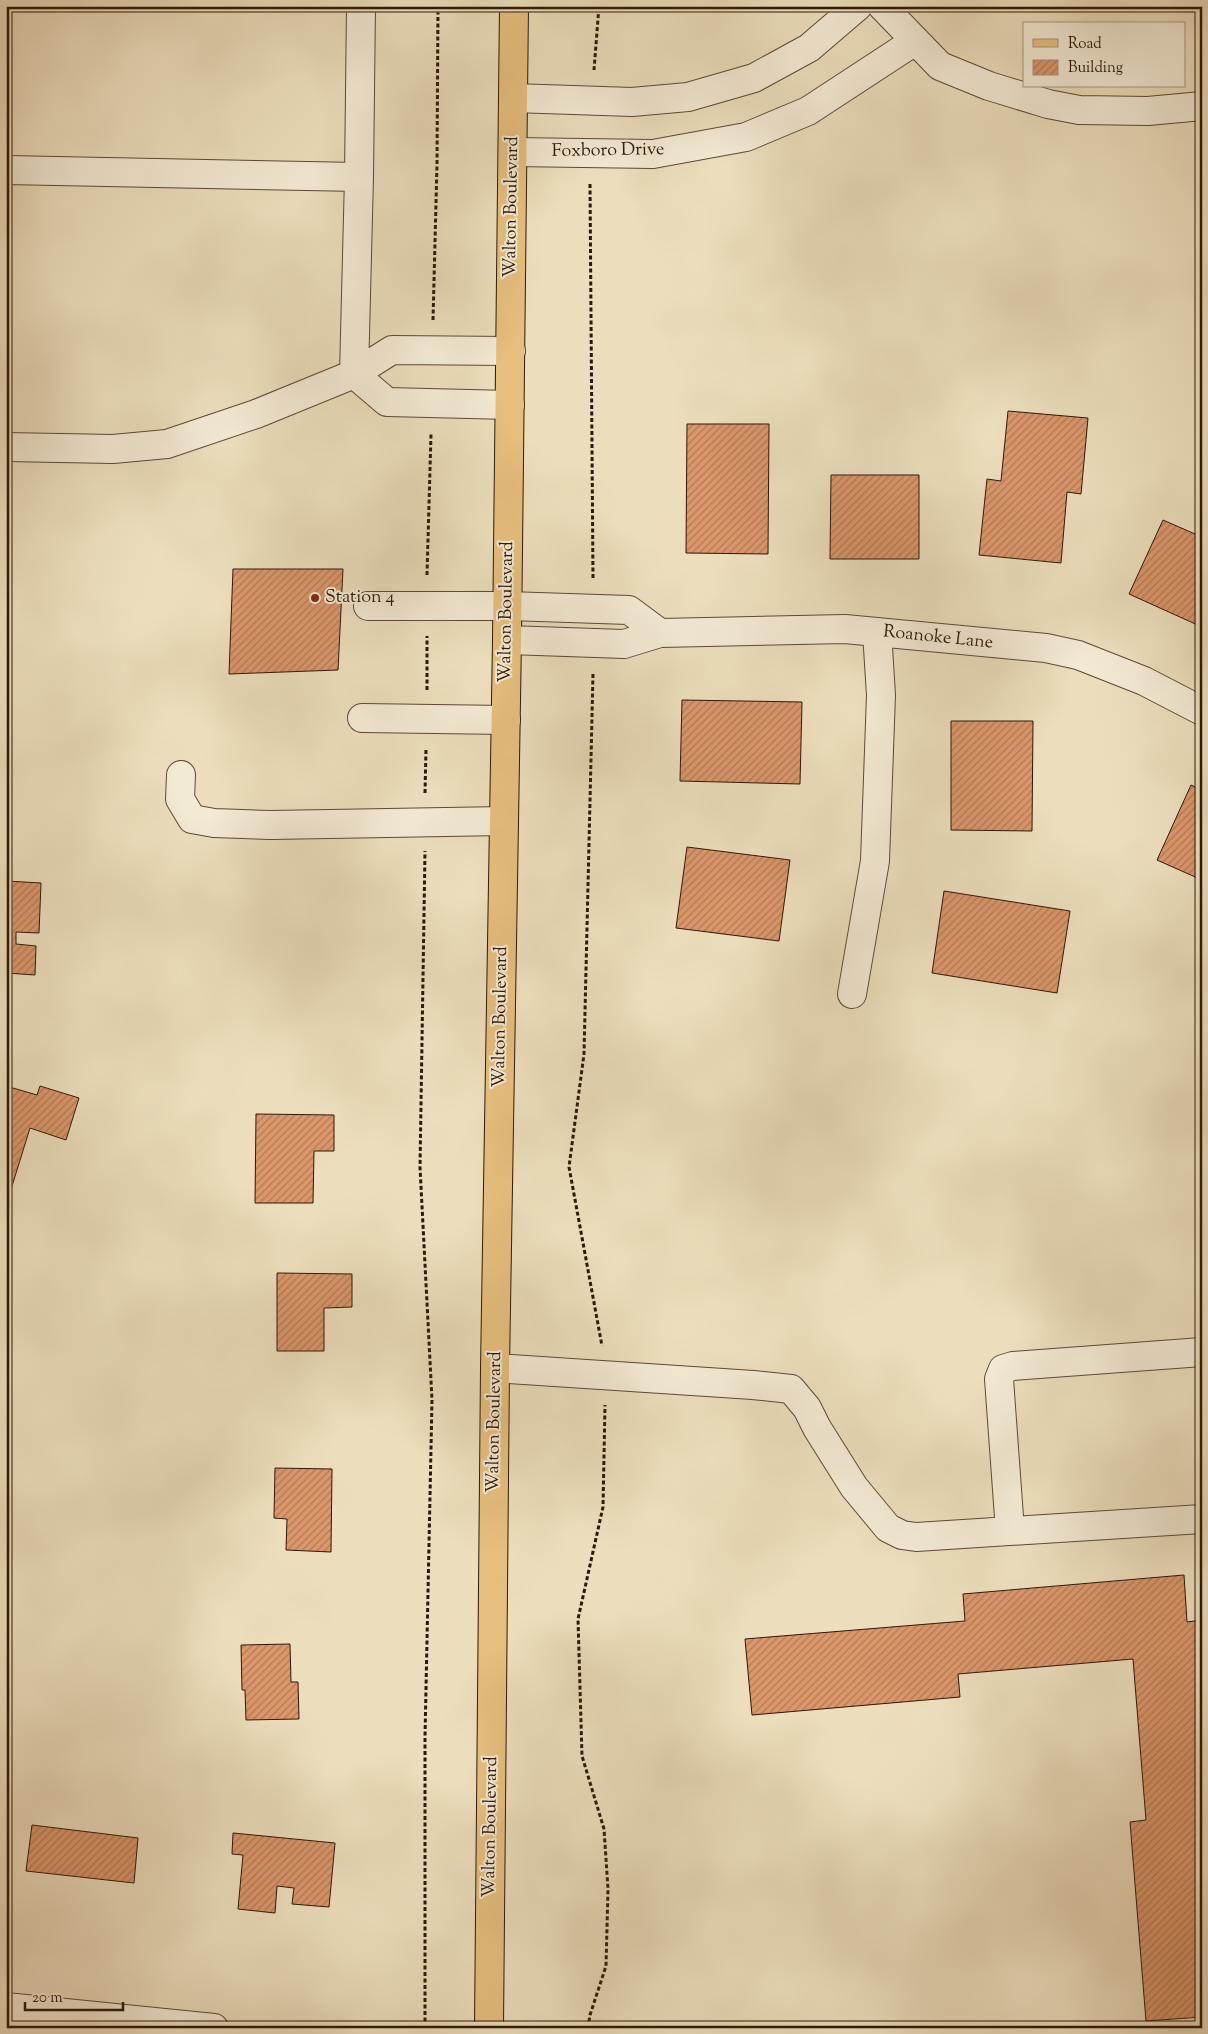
<svg xmlns="http://www.w3.org/2000/svg" width="1208" height="2034" viewBox="0 0 1208 2034" font-family="'Sorts Mill Goudy',serif">
<style>
.building{fill:url(#building-hatch);stroke:#2c1807}
.lines{fill:none;stroke-linecap:round;stroke-linejoin:round}
.minor-casing{stroke:#5c4a34;stroke-width:30}
.major-casing{stroke:#2c1807;stroke-width:30}
.path{stroke:#2c1807;stroke-width:3;stroke-dasharray:4 2.5;stroke-linecap:butt}
.minor{stroke:#f3ead4;stroke-width:28}
.major{stroke:#e6bf7e;stroke-width:28}
.poi-dot{fill:#8f2418;stroke:#f3ead4;stroke-width:2}
.labels{text-anchor:middle;dominant-baseline:central;stroke-width:4;stroke-linejoin:round;paint-order:stroke}
.street-label{font-size:18px;fill:#2c1807;stroke:#f3ead4}
.poi-label{font-size:18px;fill:#2c1807;stroke:#f3ead4;text-anchor:start}
</style>
<defs>
<pattern id="building-hatch" width="6" height="6" patternUnits="userSpaceOnUse" patternTransform="scale(1.25)"><rect width="6" height="6" fill="#dc976b"/><path d="M-1 1l2-2M0 6l6-6M5 7l2-2" fill="none" stroke="#b37a56"/></pattern>
</defs>
<rect width="100%" height="100%" fill="#ecdebd"/>
<filter id="stains"><feTurbulence type="fractalNoise" baseFrequency=".004" numOctaves="4"/><feColorMatrix values="0 0 0 0 .2 0 0 0 0 .09 0 0 0 0 .02 0 0 0 .5 -.17"/></filter>
<radialGradient id="worn" r=".72"><stop offset=".6" stop-color="#630" stop-opacity="0"/><stop offset="1" stop-color="#630" stop-opacity=".3"/></radialGradient>
<path class="building" d="M1008,411L1088,418L1081,494L1067,492L1061,563L979,555L987,479L1001,481Z
M687,424H769L768,554L686,553Z
M831,475H919V559H830Z
M1163,520L1202,537V627L1129,594Z
M233,569H343L338,670L229,674Z
M682,700L802,702L800,784L680,781Z
M951,721H1033L1032,831L951,830Z
M1191,785L1202,790V880L1157,860Z
M687,847L790,860L779,941L676,928Z
M6,881L41,883L39,933L16,932V944L36,946L35,975L6,973Z
M944,891L1070,911L1057,993L932,973Z
M6,1086L37,1095L40,1086L79,1098L66,1140L30,1128L8,1199H6Z
M256,1114L334,1115V1151H314L313,1203H255Z
M277,1273L352,1274V1307L324,1308V1351H277Z
M275,1468L332,1469L331,1552L286,1550L287,1519L274,1518Z
M1184,1575L1187,1622L1202,1620V2017L1146,2021L1130,1822L1146,1820L1133,1659L958,1674L960,1697L752,1715L745,1639L965,1621L963,1594Z
M290,1644L291,1682H298L299,1719L246,1720L245,1690H242L241,1645Z
M32,1825L138,1838L134,1883L26,1871Z
M233,1833L335,1843L329,1907L292,1904L294,1888L277,1886L275,1913L238,1909L243,1855L232,1854Z"/>
<g class="lines">
<defs>
<path id="minor" d="M882,6L940,66L989,86L1048,104L1079,110L1148,111L1202,106
M513,98L632,102L688,97L754,78L809,48L858,6
M513,152L653,154L746,137L808,111L915,41
M6,170L359,177
M354,374L359,177L361,6
M354,374L387,402L510,405
M6,447L113,449L167,444L256,414L354,374L392,350L511,351
M368,606H507L629,610L660,633
M507,640L624,644L660,633L845,629L1046,648L1078,655L1144,681L1202,711
M362,718L506,720
M181,775L180,799L192,819L214,823L271,825L504,821
M852,994L875,861L881,695L877,632
M495,1368L753,1385L791,1389L807,1408L817,1428L854,1487L888,1528L902,1535L916,1537L1202,1519
M1010,1531L999,1379L1003,1369L1013,1366L1202,1352
M6,2007L214,2028"/>
<path id="major" d="M489,2028L495,1368L507,640L514,6"/>
</defs>
<use href="#minor" class="minor-casing"/>
<use href="#major" class="major-casing"/>
<path class="path" d="M594,70L599,6
M590,184L593,578
M433,320L437,164L438,6
M427,575L431,434
M593,674L584,1054L569,1167L602,1346
M427,690V636
M425,793L426,749
M425,2028V1737L432,1400L420,1167L425,851
M588,2028L590,2015L606,1966L608,1889L604,1829L582,1756L578,1619L603,1507L605,1405"/>
<use href="#minor" class="minor"/>
<use href="#major" class="major"/>
</g>
<circle class="poi-dot" cx="315" cy="598" r="5"/>
<g class="labels">
<g class="street-label">
<text transform="translate(608 151) rotate(-1)">Foxboro Drive</text>
<text transform="translate(512 207) rotate(-89)">Walton Boulevard</text>
<text transform="translate(507 612) rotate(-89)">Walton Boulevard</text>
<text transform="translate(938 638) rotate(6)">Roanoke Lane</text>
<text transform="translate(501 1017) rotate(-89)">Walton Boulevard</text>
<text transform="translate(495 1422) rotate(-89)">Walton Boulevard</text>
<text transform="translate(491 1827) rotate(-89)">Walton Boulevard</text>
</g>
<g class="poi-label">
<text x="325" y="598">Station 4</text>
</g>
</g>
<rect width="1208" height="2034" fill="none" stroke="#ecdebd" stroke-width="25"/>
<rect x="8" y="8" width="1193" height="2019" fill="none" stroke="#2c1807" stroke-width="2.5"/>
<rect x="12" y="12" width="1183" height="2009" fill="none" stroke="#2c1807"/>
<rect x="1023" y="22" width="162" height="65" fill="#f3ead4" stroke="#a39682"/>
<rect x="1033" y="39" width="25" height="8" fill="#e6bf7e" stroke="#a39682"/>
<text x="1068" y="48" font-size="15" fill="#2c1807">Road</text>
<rect x="1033" y="60" width="25" height="15" fill="url(#building-hatch)" stroke="#a39682"/>
<text x="1068" y="72" font-size="15" fill="#2c1807">Building</text>
<path d="M25 2002v8h98v-8" fill="none" stroke="#2c1807" stroke-width="2.5"/>
<text x="32" y="2002" font-size="15" fill="#2c1807" stroke="#f3ead4" stroke-width="4" paint-order="stroke">20 m</text>
<rect width="100%" height="100%" filter="url(#stains)"/>
<rect width="100%" height="100%" fill="url(#worn)"/>
</svg>
